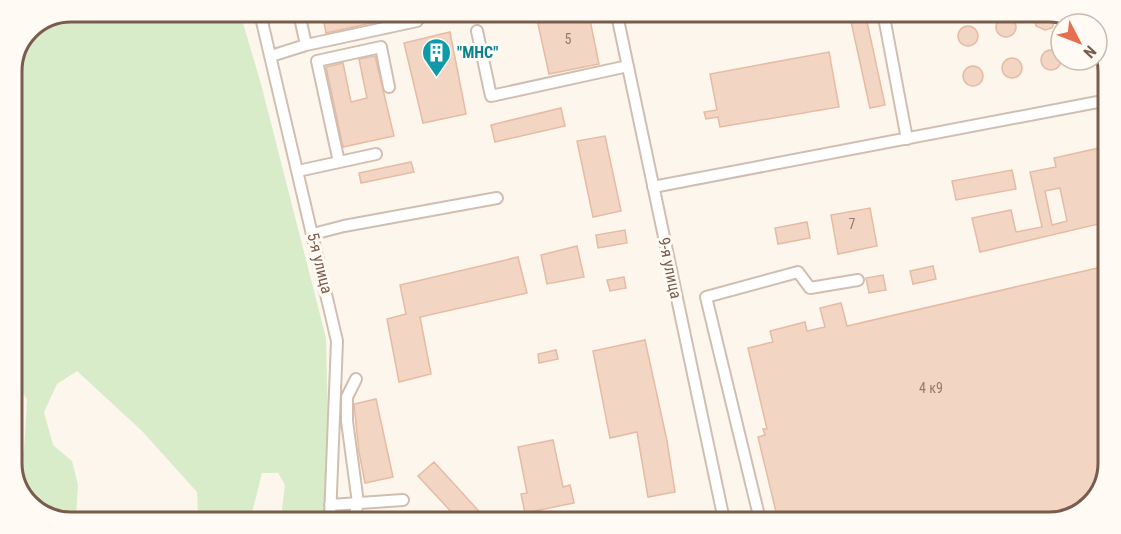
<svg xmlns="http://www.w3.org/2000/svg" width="1121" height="534" viewBox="0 0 1121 534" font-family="'Roboto Condensed',sans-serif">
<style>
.green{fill:#d8ecc9}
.building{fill:#f3d5c3;stroke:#e6bba3;stroke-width:1.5;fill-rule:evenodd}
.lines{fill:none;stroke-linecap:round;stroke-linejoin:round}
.minor-casing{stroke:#d1beb0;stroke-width:14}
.minor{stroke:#fff;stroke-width:10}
.labels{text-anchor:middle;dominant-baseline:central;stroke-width:6;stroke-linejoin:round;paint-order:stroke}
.number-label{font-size:14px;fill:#987a6a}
.culture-label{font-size:16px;font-weight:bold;fill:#0d838f;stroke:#fffaf3;text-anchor:start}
.street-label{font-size:16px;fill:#7a5c4d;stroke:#fffaf3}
.rim{fill:none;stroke:#7a5c4d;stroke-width:3}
</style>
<rect width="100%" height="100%" fill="#fdf6ec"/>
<path class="green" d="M71,12L240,13L261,84L326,338L328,424L325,518L281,517L285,485L278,473H262L251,517H198L197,492L142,431L77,371L57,384L44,412L53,445L72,461L78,485L76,516H45L22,496L13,470L24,450L27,400L12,372V68L30,29Z"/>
<path class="building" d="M322,13L408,14V15L326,33Z
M536,15H589L599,64L549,74Z
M996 27a10 10 0 1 1 20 0a10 10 0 1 1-20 0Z
M850,17H866L885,105L870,108Z
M1034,18H1056L1052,28L1045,30L1036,26Z
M958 36a10 10 0 1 1 20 0a10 10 0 1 1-20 0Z
M450,32L466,114L423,123L404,43Z
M1041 60a10 10 0 1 1 20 0a10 10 0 1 1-20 0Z
M829,52L839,107L720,127L718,117L706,119L704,112L717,110L710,74Z
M375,56L394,136L343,147L326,67L343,63L351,102L367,98L359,59Z
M1002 68a10 10 0 1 1 20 0a10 10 0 1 1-20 0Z
M963 76a10 10 0 1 1 20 0a10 10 0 1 1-20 0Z
M561,108L565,126L495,142L491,125Z
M605,136L621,211L593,217L577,141Z
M1108,146L1107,222L980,252L972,218L1011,210L1016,232L1042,227L1030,172L1056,167L1054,158ZM1060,188L1067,221L1052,225L1045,191Z
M411,162L414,172L361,183L359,173Z
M1012,170L1016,189L956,200L952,181Z
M870,208L877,246L838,254L831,215Z
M807,222L810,238L778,244L775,228Z
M625,230L627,243L598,248L596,235Z
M577,246L584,277L547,284L541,255Z
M518,257L527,293L420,317L431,374L399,382L387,319L406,314L400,285Z
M933,266L936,279L913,284L910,271Z
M1106,266L1103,489L1082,512L1050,522L778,520L758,437L765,435L763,429H767L748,348L773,342L770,331L805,322L807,331L825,327L820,308L841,303L847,326Z
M883,275L886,290L869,293L866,278Z
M624,277L626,288L610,291L607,280Z
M645,340L667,441L675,492L648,497L637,432L610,438L593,351Z
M556,350L558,359L539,363L538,354Z
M376,399L393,477L365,483L359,452L354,404Z
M553,440L563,487L570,485L574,503L525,513L521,494L527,493L518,447Z
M434,462L486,519L457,518L418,476Z"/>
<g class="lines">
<defs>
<path id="minor" d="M260,13L337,341L330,518
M617,15L724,520
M884,17L907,139
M477,31L491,96L628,66
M306,45L417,21L415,14
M271,56L306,45L299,13
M339,162L317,61L381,47L389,87
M298,171L376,154
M653,187L1108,100
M313,234L344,226L497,198
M330,505L403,500
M354,518L358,503L347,421V397L356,379
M760,520L706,297L798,272L810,288L858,280"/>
</defs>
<use href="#minor" class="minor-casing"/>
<use href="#minor" class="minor"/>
</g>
<defs>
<symbol id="building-pin" viewBox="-11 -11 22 30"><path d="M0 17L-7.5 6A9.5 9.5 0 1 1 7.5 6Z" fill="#0f9aa8" stroke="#fffaf3"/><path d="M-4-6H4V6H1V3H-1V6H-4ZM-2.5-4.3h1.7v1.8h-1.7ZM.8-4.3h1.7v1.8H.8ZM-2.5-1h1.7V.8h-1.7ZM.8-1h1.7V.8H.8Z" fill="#fff"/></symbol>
</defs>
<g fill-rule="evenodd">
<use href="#building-pin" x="420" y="36" width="33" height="45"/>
</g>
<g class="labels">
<g class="number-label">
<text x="568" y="39">5</text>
<text x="852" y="224">7</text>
<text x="931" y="388">4 к9</text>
</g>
<g class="culture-label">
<text x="457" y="52">"МНС"</text>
</g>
<g class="street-label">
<text transform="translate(320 263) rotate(76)">5-я улица</text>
<text transform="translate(670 268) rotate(78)">9-я улица</text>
</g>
</g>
<path d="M0 0H1121V534H0ZM71 22H1049A49 49 0 0 1 1098 71V463A49 49 0 0 1 1049 512H71A49 49 0 0 1 22 463V71A49 49 0 0 1 71 22Z" fill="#fffaf3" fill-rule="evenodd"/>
<path class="rim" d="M71 22H1049A49 49 0 0 1 1098 71V463A49 49 0 0 1 1049 512H71A49 49 0 0 1 22 463V71A49 49 0 0 1 71 22Z"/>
<g transform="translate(1079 42) rotate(132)"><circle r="28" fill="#fffaf3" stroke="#cabbb1" stroke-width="1.5"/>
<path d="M0-4.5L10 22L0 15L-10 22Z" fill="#e76f51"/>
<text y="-9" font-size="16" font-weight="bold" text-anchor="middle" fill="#7a5c4d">N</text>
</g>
</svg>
